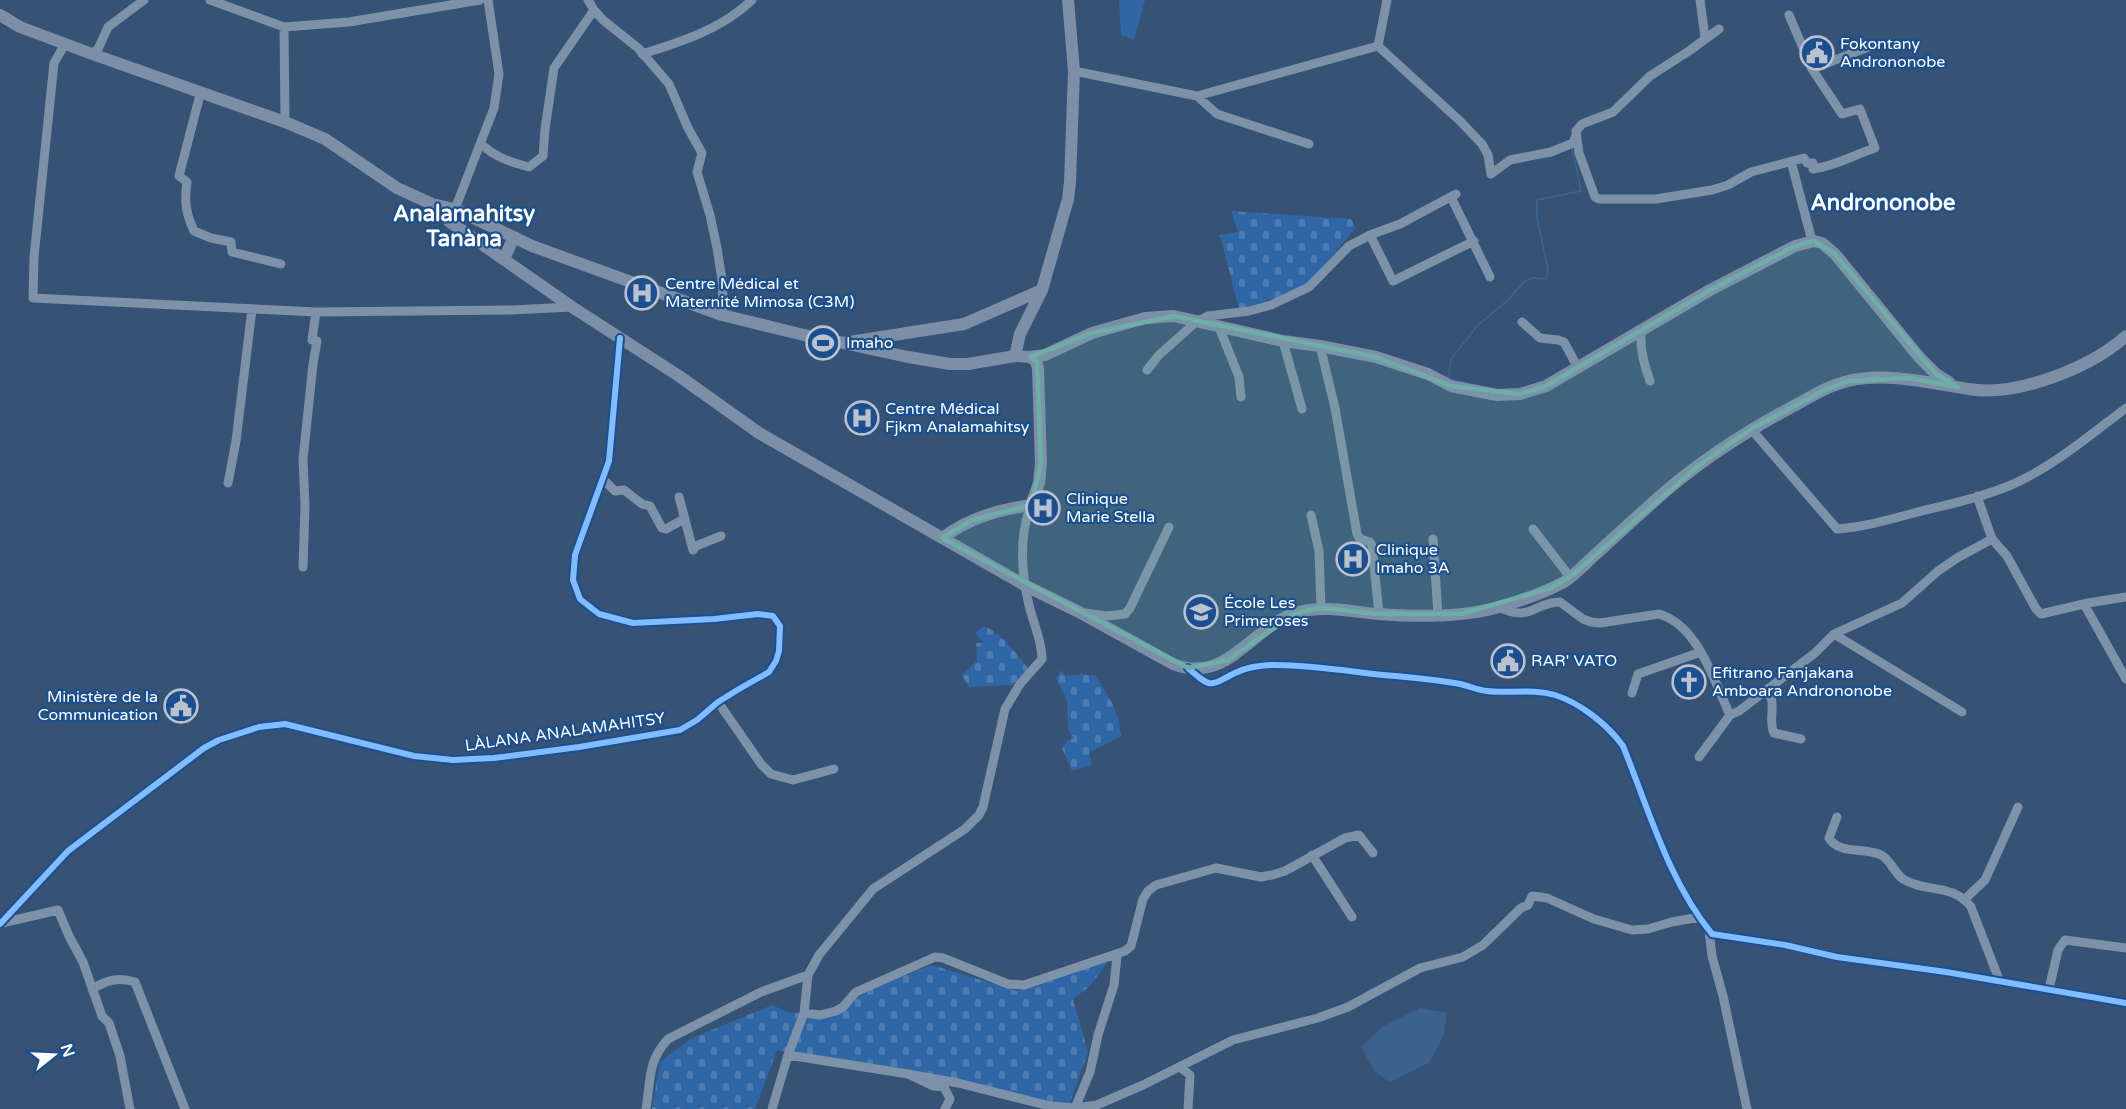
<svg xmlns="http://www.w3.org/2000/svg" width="2126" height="1109" viewBox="0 0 2126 1109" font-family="'Varela Round',sans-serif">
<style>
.grass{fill:#2f66a5}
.cemetery{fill:url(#cemetery-stones)}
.water{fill:#3b618d}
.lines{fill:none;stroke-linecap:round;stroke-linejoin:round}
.stream{stroke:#3b618d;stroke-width:2}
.minor{stroke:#7d92a8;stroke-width:9}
.major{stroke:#7d8ea7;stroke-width:12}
.cycleway-casing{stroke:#1b4f8f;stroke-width:10}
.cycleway{stroke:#80bcff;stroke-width:6}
.marked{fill:#6fada8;fill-opacity:0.2;stroke:#6fada8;stroke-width:4.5;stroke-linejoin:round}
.labels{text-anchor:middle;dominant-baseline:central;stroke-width:4.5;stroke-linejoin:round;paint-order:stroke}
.poi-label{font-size:16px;fill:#fff;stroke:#1b4f8f;text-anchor:start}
.street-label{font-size:16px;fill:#fff;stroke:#1b4f8f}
.district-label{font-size:22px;font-weight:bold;fill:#fff;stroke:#1b4f8f}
</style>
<defs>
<pattern id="cemetery-stones" width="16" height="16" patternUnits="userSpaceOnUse" patternTransform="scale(1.5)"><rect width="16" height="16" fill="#2f66a5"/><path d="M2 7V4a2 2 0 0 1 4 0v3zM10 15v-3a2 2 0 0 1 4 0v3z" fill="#4e7db2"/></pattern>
</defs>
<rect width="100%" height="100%" fill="#365274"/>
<path class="grass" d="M1119,0H1145L1134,40L1121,35Z"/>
<path class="cemetery" d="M1231,211L1351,219L1356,227L1310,283L1276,298L1239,309L1220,235L1238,232Z
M984,626C1003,634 1015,652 1028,668L1013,685L969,687L962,675L977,661L976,643H984L975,633Z
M1061,670L1065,676L1082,674L1096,676C1110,700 1118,707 1121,736L1089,753L1092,764L1072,771L1062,748L1068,740L1074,738L1068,729L1067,700L1056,679Z
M1109,960L1090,986L1073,999L1088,1052L1069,1105L1027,1101L777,1050L755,1109H652L660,1062L690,1039L772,1005L788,1012L826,1016L878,986L932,965L1017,991Z"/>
<path class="water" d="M1420,1008L1447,1013L1444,1034L1429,1063L1389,1082L1374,1071L1361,1046L1384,1026Z"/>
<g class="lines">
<path class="stream" d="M1448,380L1451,359L1477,326L1508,300L1524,282L1532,278L1546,279L1548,269L1537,218V200L1581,191L1572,148"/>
<path class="minor" d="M210,0L284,27
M1700,0L1705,38
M594,10L603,20L638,48L669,84L688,128L702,153L697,172L710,215L717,248L723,286L722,315
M1789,15L1812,69
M1719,29L1689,51L1650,76L1613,112L1582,124L1576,131L1579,153L1595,197L1599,199H1656L1712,190L1728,185L1751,172L1804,158L1807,163H1813V169C1836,166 1853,155 1875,148L1860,109L1842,114L1812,69L1871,46
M65,44L54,63L34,257L33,298L316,312L511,310L572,307
M1378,46L1460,121L1482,144L1488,155L1491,174L1510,160L1551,152L1573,143L1576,135
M92,54L98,49L108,27L144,0
M642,54C681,42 722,29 752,0
M1074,71L1197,96L1378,46L1387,0
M201,91L179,176L187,182C184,201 186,214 194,231L211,238L231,242L232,252L281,264
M1197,96L1217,114L1309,144
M285,122L284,27L349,22L480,0
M481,144C495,157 510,162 529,167L543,156L545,129L554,68L594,10L588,0
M1791,161L1812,241
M1451,197L1490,277
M455,209L494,108L499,74L488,0
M1370,235L1393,281L1474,241
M1522,322L1540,338L1558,340L1564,342L1578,368
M1219,327L1239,377L1241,397
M1641,332C1640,350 1644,364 1650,381
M1283,341L1302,409
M1320,346L1335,408L1357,534L1360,539L1370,542L1372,546L1379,614
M1147,370L1159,355L1196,322L1208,316L1249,311L1271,305L1309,287L1349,246L1370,235L1400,224L1456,194
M1751,429L1837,529C1863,527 1888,520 1914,513C1946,505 1980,498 2011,485C2053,467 2090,435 2126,408
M604,480L615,491L624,490L642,504L650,506L662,528L666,529L684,519
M228,483L236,441L252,309
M1977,496L1992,539L2007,556L2036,609L2041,614L2088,603L2126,597
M679,497L693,550L696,546L721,536
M1311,515L1319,551L1321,608
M1533,529L1570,577
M1433,539L1438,615
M303,567L305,506L303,459L313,364L317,341L312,340L316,312
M2084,604L2126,679
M1499,607C1531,623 1534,602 1560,602L1583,619L1591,622L1600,623L1659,614C1698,625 1714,681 1730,715
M1085,613L1106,616L1125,614L1130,608L1169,527
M1834,634L1962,712
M1188,668C1212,689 1209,686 1235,673C1247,667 1261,665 1275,665C1308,665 1341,670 1374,674C1403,677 1432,679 1460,684C1469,686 1478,690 1487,691C1509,694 1532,688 1555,695C1580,703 1607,724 1623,746C1649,810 1668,880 1712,934L1785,945L1837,957L1946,972L2126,1003
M1765,690C1779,700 1767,720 1774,733L1801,739
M1632,693L1638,674L1701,652
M718,702L761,764L771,774L793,780L834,769
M1699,757L1730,715L1739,711L1815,653L1834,634L1902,603L1938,571L1957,558L1992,539
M1837,817L1829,838C1839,855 1865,847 1881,855C1891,860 1894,873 1903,879C1926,893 1953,883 1971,907L2000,982
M1312,855L1352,917
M1965,899L1985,880L2018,807
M2,923L58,910L69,936L83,962L102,1016L109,1023L120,1056L130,1109
M0,924L68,851L204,748L219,740L259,727L285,724L414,756L453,760L494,758L579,747L680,730L697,720L718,702L739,689L769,672L776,661L779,651L780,626L773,616L758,614L714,619L633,623L599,614L580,599L573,580L575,555L609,461L620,338
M1709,930L1712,956L1723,996L1747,1109
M92,989C107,980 118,977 135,982L185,1109
M2049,989L2058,950L2065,940L2126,948
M804,1013L820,1015L836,1011L843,1007L856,992L935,957L943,958L1008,984L1024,985L1125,951L1131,946L1143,899L1148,891L1156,885L1216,868L1261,877L1272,875L1285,871L1345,838L1359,835L1373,853
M788,1055L908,1074L933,1086L944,1087L950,1099L945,1109
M1180,1067L1190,1075L1188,1109
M908,1074L958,1083L1050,1106L1075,1108L1097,1105L1143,1085L1233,1040L1318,1018L1348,1007L1420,968L1463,957L1483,945L1521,908L1528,905L1532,896L1547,898L1594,919L1632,930L1648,929L1672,922L1700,917
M1075,1108L1090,1072L1098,1035L1114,985L1117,956
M646,1109C651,1080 647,1062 668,1039L761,992L808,975
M772,1109L788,1055L804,1013L808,975L819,955L873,889L965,829L979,815L983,807L1005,709L1020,684L1042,659C1042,640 1033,623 1029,605C1021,573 1019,535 1031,505"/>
<path class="major" d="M0,15L20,27L92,54L285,122L325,139L397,188L432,204L455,209L532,246L722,315L804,335L843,343L964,324L1042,290
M432,204L450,222L572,307L679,376L759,433L1026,586L1079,612L1173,664C1228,686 1253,624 1299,612C1326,605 1351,612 1378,614C1417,617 1461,618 1499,607C1520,601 1544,593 1564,582C1575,575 1586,563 1596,554C1619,533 1643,511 1667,490C1705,458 1747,431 1790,408C1809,398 1827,386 1848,381C1888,372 1929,383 1969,389C2017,397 2090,368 2126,336
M504,259L514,237
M843,343L908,357L950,364H968L1015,356L1030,357L1045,355L1092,333L1145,318L1174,316L1283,341L1320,346L1376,357L1428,374L1451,386L1497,395L1520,394L1546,386L1710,290L1795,246L1814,241L1822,243L1835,254L1919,357L1936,374L1949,382
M1015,356L1020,334L1042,290L1068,199L1070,182L1074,71L1068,0
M942,538C969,518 998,510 1031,505L1039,483L1041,464L1038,369L1036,361L1030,357"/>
<defs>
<path id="cycleway" d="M1188,668C1212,689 1209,686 1235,673C1247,667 1261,665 1275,665C1308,665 1341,670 1374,674C1403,677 1432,679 1460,684C1469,686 1478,690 1487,691C1509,694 1532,688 1555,695C1580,703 1607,724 1623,746C1649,810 1668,880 1712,934L1785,945L1837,957L1946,972L2126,1003
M0,924L68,851L204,748L219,740L259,727L285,724L414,756L453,760L494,758L579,747L680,730L697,720L718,702L739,689L769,672L776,661L779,651L780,626L773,616L758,614L714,619L633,623L599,614L580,599L573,580L575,555L609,461L620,338"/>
</defs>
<use href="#cycleway" class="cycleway-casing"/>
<use href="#cycleway" class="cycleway"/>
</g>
<path class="marked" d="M1814,241L1835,254L1936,374L1958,387L1908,378L1849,381L1827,389L1751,429L1701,464L1570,577L1551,588L1461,614H1379L1321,608L1296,613L1228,660L1188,668L942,538L972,520L1031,505L1041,464L1037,362L1030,357L1092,333L1174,316L1376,357L1451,386L1520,394L1546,386L1710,290L1795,246Z"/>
<defs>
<symbol id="civic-ring" viewBox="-11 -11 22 22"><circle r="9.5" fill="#1b4f8f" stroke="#b9c2ce" stroke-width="1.5"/><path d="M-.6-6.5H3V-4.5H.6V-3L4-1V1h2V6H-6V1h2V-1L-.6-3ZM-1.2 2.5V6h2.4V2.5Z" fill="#b9c2ce"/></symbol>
<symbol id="hospital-ring" viewBox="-11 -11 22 22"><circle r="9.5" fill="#1b4f8f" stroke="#b9c2ce" stroke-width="1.5"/><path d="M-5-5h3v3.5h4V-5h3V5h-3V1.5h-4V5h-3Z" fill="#b9c2ce"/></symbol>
<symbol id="stadium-ring" viewBox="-11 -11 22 22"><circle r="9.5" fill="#1b4f8f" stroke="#b9c2ce" stroke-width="1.5"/><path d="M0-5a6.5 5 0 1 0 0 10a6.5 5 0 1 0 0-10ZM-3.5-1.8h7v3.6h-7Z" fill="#b9c2ce"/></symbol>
<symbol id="school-ring" viewBox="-11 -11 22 22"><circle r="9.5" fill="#1b4f8f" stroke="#b9c2ce" stroke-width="1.5"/><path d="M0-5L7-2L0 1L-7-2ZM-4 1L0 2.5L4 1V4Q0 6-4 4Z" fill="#b9c2ce"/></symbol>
<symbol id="church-ring" viewBox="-11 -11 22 22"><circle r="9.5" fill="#1b4f8f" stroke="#b9c2ce" stroke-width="1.5"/><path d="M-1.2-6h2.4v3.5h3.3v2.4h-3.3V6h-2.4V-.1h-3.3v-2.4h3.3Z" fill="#b9c2ce"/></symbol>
</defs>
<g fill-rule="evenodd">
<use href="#civic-ring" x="1798" y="34" width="38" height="38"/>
<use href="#hospital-ring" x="623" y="274" width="38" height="38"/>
<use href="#stadium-ring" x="804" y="324" width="38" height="38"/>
<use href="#hospital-ring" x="843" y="399" width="38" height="38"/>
<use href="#hospital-ring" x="1024" y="489" width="38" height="38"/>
<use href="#hospital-ring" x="1334" y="540" width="38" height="38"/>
<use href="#school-ring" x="1182" y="593" width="38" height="38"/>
<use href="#civic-ring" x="1489" y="642" width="38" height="38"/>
<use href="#church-ring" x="1670" y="663" width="38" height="38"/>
<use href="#civic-ring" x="162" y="687" width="38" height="38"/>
</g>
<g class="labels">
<g class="poi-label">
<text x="1840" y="44">Fokontany<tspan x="1840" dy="18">Andrononobe</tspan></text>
<text x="665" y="284">Centre Médical et<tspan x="665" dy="18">Maternité Mimosa (C3M)</tspan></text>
<text x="846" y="343">Imaho</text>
<text x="885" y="409">Centre Médical<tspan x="885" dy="18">Fjkm Analamahitsy</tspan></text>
<text x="1066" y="499">Clinique<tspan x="1066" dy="18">Marie Stella</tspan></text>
<text x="1376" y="550">Clinique<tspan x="1376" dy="18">Imaho 3A</tspan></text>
<text x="1224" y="603">École Les<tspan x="1224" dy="18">Primeroses</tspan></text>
<text x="1531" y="661">RAR' VATO</text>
<text x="1712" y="673">Efitrano Fanjakana<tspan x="1712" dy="18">Amboara Andrononobe</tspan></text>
<text x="158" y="697" text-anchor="end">Ministère de la<tspan x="158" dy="18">Communication</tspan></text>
</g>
<g class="street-label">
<text transform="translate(565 732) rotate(-8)">LÀLANA ANALAMAHITSY</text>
</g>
<g class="district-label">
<text x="1883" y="203">Andrononobe</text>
<text x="464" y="214">Analamahitsy<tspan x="464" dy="25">Tanàna</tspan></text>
</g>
</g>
<g transform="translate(54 1055) rotate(72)" stroke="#1b4f8f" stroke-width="4.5" paint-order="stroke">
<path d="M0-4.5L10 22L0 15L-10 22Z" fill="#ffffff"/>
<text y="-9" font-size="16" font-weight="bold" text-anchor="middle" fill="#ffffff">N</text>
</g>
</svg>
